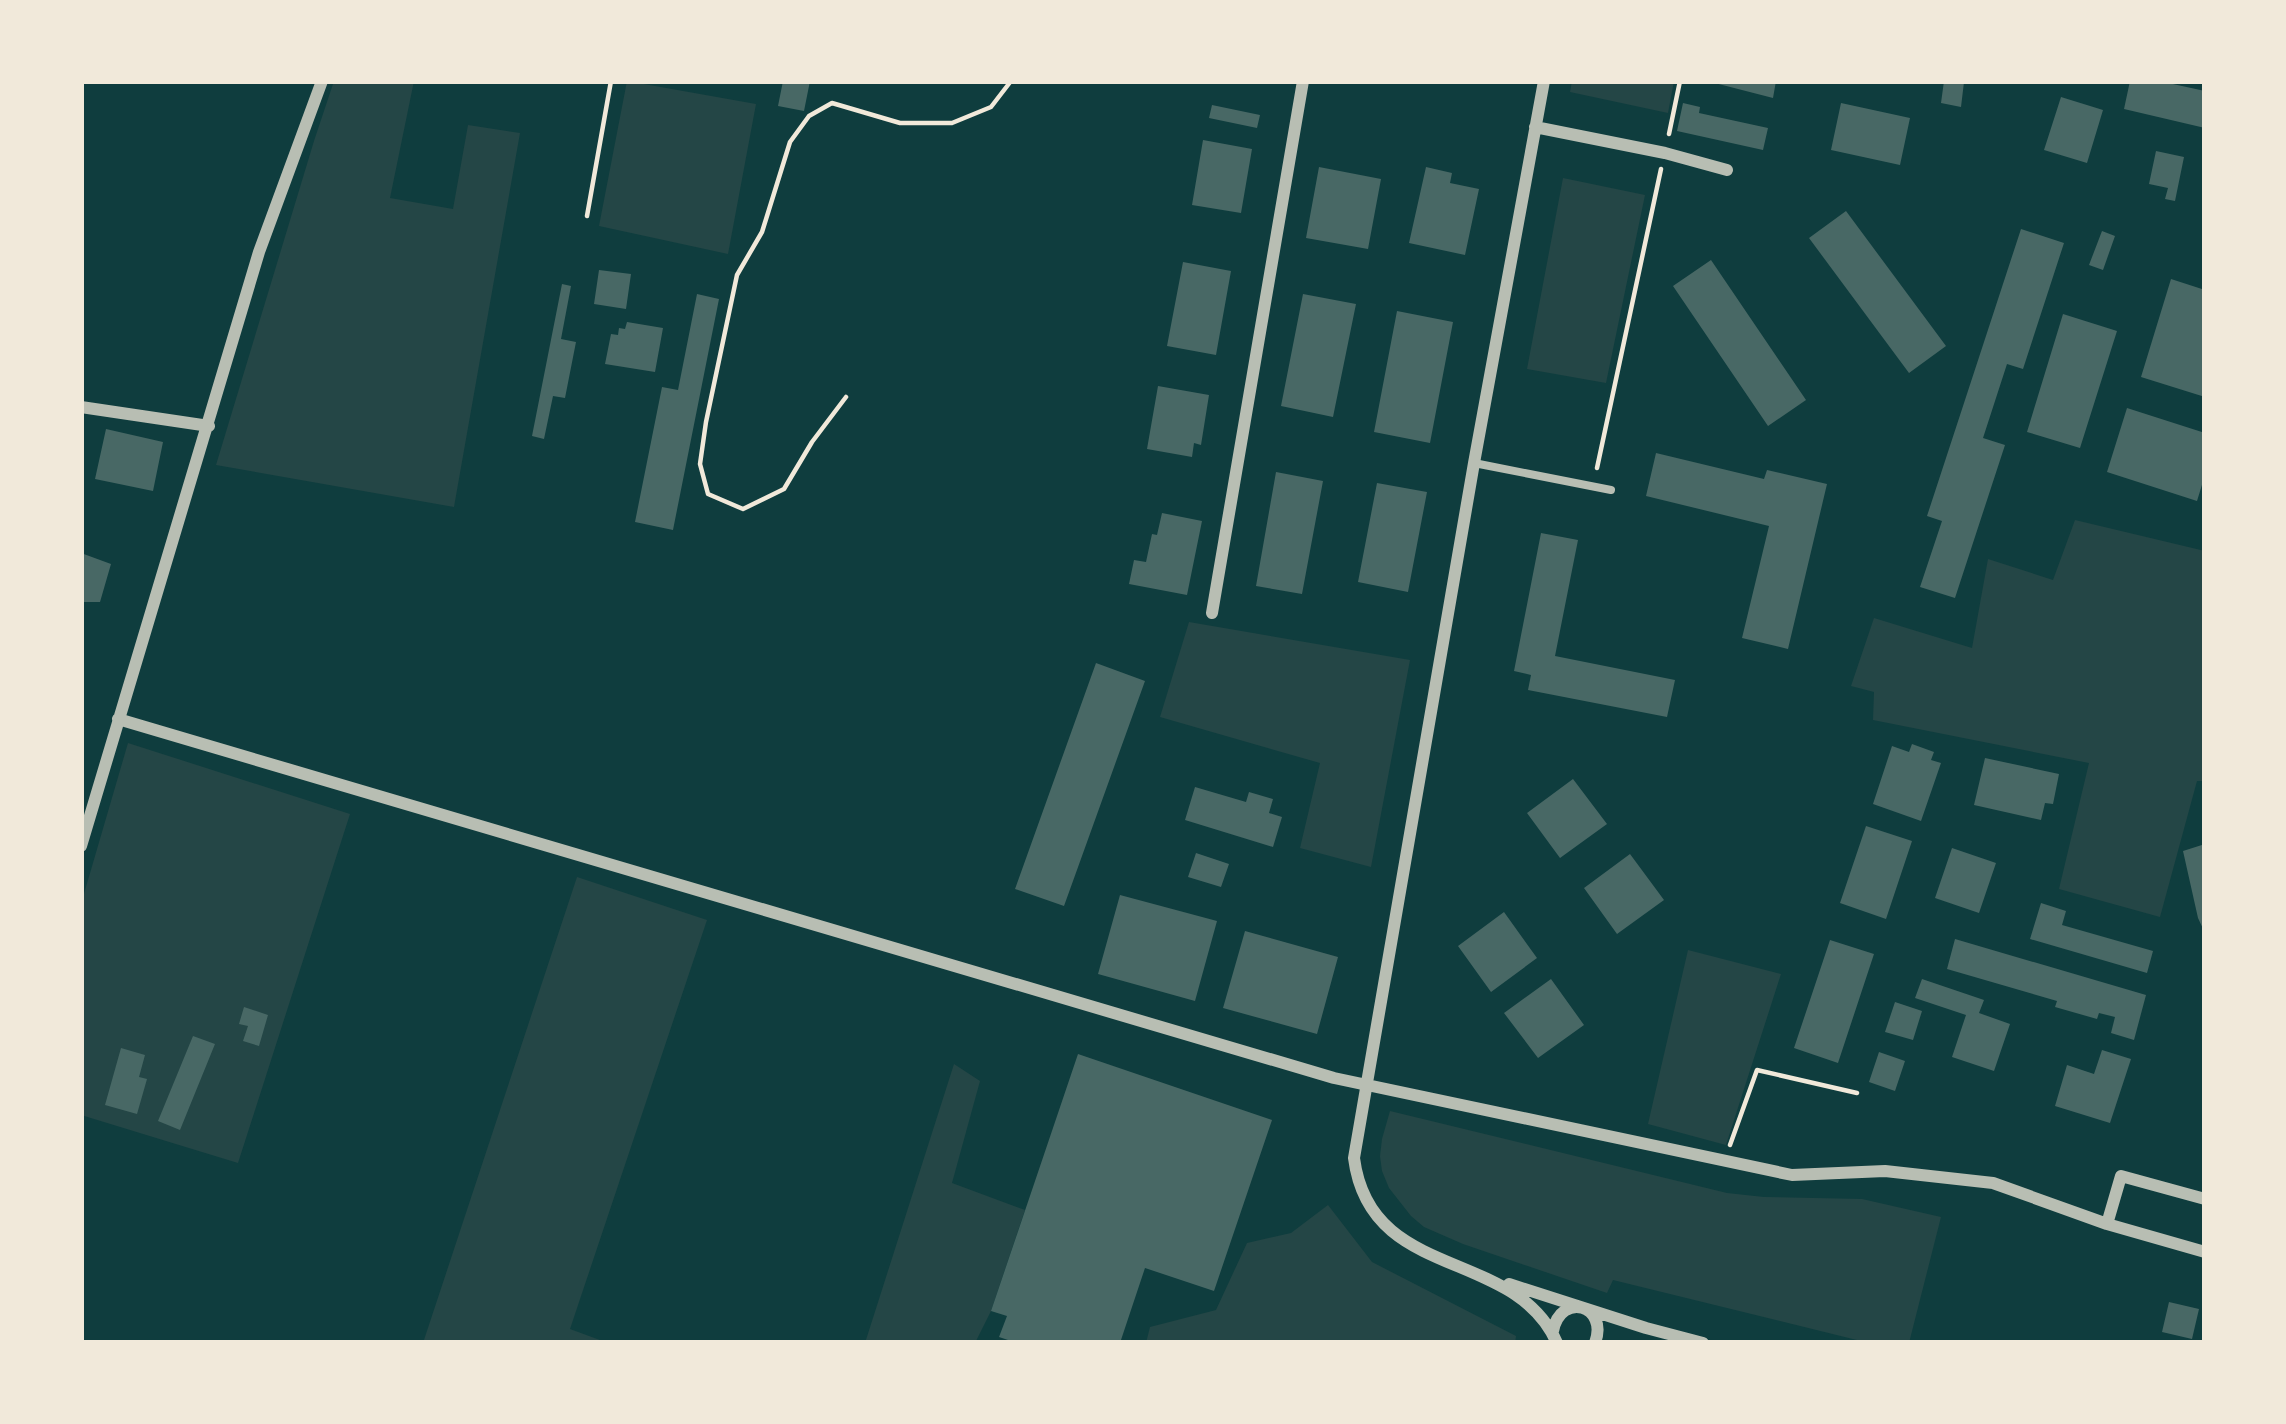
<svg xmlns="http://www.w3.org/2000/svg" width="2286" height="1424" viewBox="0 0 2286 1424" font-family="'Noto Sans',sans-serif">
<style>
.green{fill:#244646}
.building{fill:#486865}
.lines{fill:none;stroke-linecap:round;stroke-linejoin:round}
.path{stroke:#f1e9da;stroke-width:4.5}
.service{stroke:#b8beb3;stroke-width:8}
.minor{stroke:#b8beb3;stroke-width:12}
</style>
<rect width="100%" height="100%" fill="#0f3d3e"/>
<path class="green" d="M334,81H414L390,198L453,209L468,125L520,133L454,507L216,465L314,141Z
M627,81L756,104L728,254L599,226Z
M1572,81H1674L1668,113L1570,92Z
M1563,178L1645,195L1606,383L1527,369Z
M2075,520L2205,551V781H2197L2160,917L2059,889L2089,763L1873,720L1874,692L1851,686L1874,618L1972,648L1988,559L2053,580Z
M1189,622L1410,660L1371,867L1300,848L1320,763L1160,717Z
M128,743L350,814L238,1163L81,1115V904Z
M577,877L707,920L570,1329L608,1343H423Z
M1688,950L1781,974L1726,1145L1648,1124Z
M954,1064L980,1081L952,1183L1025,1210L991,1311L975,1343H865Z
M1390,1111L1727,1193L1764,1197L1862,1199L1941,1217L1909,1343H1869L1613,1280L1607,1293L1463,1244L1424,1227L1411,1216L1389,1188L1382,1171L1380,1156L1382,1139Z
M1328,1205L1372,1262L1516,1336L1515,1343H1146L1150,1327L1216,1310L1247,1243L1291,1233Z"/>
<path class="building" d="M783,81H810L804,111L778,106Z
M1707,81H1776L1773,98Z
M1944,81L1964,82L1961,107L1941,103Z
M2130,81H2159L2205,91V128L2124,109Z
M2061,97L2103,110L2087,163L2044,150Z
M1683,103L1700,107L1699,113L1768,128L1763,150L1677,131Z
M1841,103L1910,118L1900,165L1831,150Z
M1212,105L1260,115L1257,128L1209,118Z
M1203,140L1252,149L1241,213L1192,205Z
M2156,151L2184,157L2175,201L2165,199L2168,188L2149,184Z
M1319,167L1381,179L1368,249L1306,238Z
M1426,167L1452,173L1450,183L1479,189L1465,255L1409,243Z
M1846,211L1946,346L1909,373L1809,238Z
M2021,229L2064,243L2023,369L2007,364L1983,438L2005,445L1955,598L1920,587L1942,521L1927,516Z
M2102,231L2115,236L2103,270L2089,265Z
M1711,260L1806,400L1768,426L1673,286Z
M1183,262L1231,271L1216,355L1167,346Z
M599,270L631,274L626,309L594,304Z
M2171,279L2205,290V397L2141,377Z
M562,284L571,286L561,339L576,342L565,398L553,396L544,439L532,436Z
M697,294L719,299L673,530L635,522L662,387L678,390Z
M1303,294L1356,304L1333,417L1281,406Z
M1397,311L1453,322L1430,443L1374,432Z
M2063,314L2117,331L2080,448L2027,432Z
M627,322L663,328L655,372L605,364L611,334L618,335L619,328L625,329Z
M1158,386L1209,395L1201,445L1194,443L1192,457L1147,449Z
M2127,408L2205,433V475L2197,501L2107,472Z
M106,429L163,442L153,491L95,479Z
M1656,453L1764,479L1767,470L1827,484L1788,649L1742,638L1769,526L1646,496Z
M1276,472L1323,481L1302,594L1256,586Z
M1377,483L1427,492L1408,592L1358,582Z
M1162,513L1202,521L1187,595L1129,584L1134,560L1146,562L1152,534L1157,535Z
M1541,533L1578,540L1555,656L1675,680L1667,717L1528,690L1531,675L1514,671Z
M81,553L111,564L100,602H81Z
M1096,663L1145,681L1064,906L1015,889Z
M1912,744L1934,752L1931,760L1941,763L1921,821L1873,804L1892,746L1909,752Z
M1985,758L2059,774L2053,804L2045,803L2041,820L1974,805Z
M1573,779L1607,824L1560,858L1527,813Z
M1195,787L1246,802L1249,792L1273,799L1269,813L1282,817L1273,847L1185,820Z
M1866,826L1912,841L1886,919L1840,903Z
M2205,844V933L2198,918L2183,851Z
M1952,848L1996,863L1979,913L1935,898Z
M1196,853L1229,864L1221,887L1188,877Z
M1630,854L1664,900L1617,934L1584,888Z
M1120,895L1217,921L1195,1001L1098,974Z
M2041,903L2066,911L2062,925L2153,951L2147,973L2030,939Z
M1504,912L1537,958L1491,992L1458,946Z
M1245,931L1338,957L1317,1034L1223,1008Z
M1955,939L2146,995L2134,1040L2111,1033L2115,1017L2099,1013L2097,1019L2055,1007L2057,1001L1947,969Z
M1830,940L1874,954L1838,1063L1794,1048Z
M1551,979L1584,1025L1538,1058L1504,1013Z
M1922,979L1984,1000L1979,1013L2010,1024L1994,1071L1952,1057L1966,1015L1915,998Z
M1895,1002L1922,1011L1913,1040L1885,1032Z
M244,1007L268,1015L259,1046L243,1041L248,1026L239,1024Z
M193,1036L215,1044L180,1130L158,1121Z
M121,1048L145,1055L139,1077L147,1079L137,1114L105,1105Z
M2102,1050L2131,1059L2110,1123L2055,1106L2067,1065L2094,1074Z
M1879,1052L1905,1061L1895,1091L1869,1082Z
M1078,1054L1272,1120L1214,1291L1145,1268L1120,1343H1017L999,1337L1007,1316L991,1311Z
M2169,1302L2199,1309L2192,1339L2162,1332Z"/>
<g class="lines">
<path class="path" d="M1669,134L1680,81
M587,216L611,81
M846,397L812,442L784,489L743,509L708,494L700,464L706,422L737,275L762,232L790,142L809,116L832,103L900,123H952L991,107L1011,81
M1597,468L1661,169
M1730,1145L1757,1070L1857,1093"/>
<path class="service" d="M1474,463L1611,490"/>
<path class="minor" d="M1544,81L1474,463L1354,1158C1370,1283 1514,1246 1557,1343
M1535,127L1665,153L1727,170
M81,407L209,426
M1212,613L1303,81
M118,719L1334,1078L1792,1175L1885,1171L1993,1183L2107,1224L2205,1252
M81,846L259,252L322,81
M2107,1224L2121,1176L2205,1199
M1509,1284L1646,1328L1703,1343
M1553,1331C1561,1291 1609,1305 1595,1343"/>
</g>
<rect width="2286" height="1424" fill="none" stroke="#f1e9da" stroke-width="168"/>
</svg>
